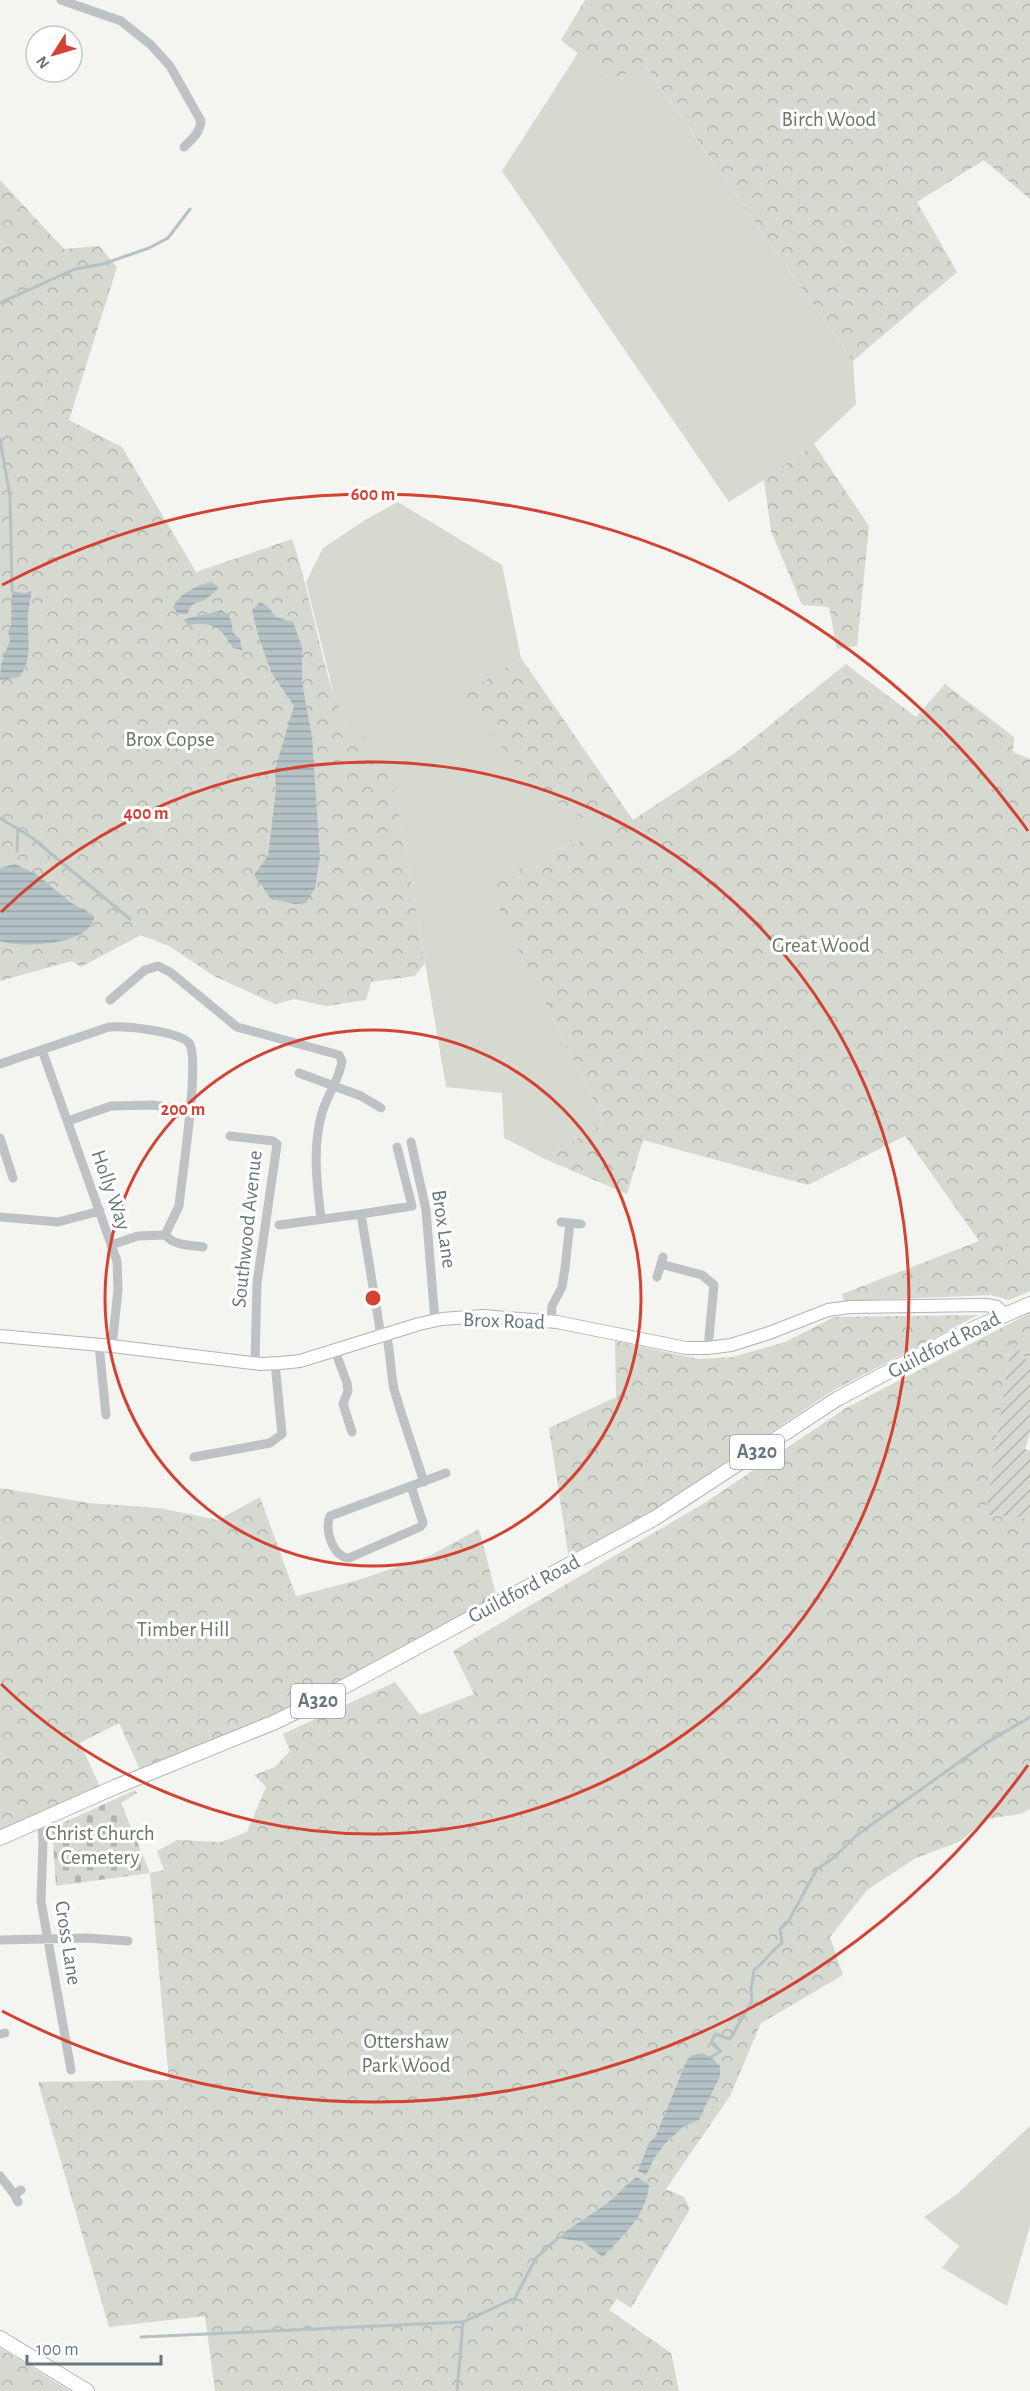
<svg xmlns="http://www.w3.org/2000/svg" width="1030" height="2391" viewBox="0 0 1030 2391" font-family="'Alegreya Sans',sans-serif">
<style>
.grass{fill:#d5d9d0}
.forest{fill:url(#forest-crowns);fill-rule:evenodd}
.cemetery{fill:url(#cemetery-stones)}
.garden{fill:url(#garden-furrows)}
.water{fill:url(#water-rules)}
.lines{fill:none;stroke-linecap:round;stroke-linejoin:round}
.stream{stroke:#b5c2c5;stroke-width:3}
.secondary-casing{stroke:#aeb4b7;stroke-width:14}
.primary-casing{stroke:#b0b5b7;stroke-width:16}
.street{stroke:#bec2c5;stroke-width:9}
.secondary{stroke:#fff;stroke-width:12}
.primary{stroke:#fff;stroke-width:14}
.ring{fill:none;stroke:#d34232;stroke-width:3}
.labels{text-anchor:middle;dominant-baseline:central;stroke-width:6;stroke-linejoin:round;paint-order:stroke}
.shield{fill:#fff;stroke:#94a0a5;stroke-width:1.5}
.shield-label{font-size:20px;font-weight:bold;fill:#66777f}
.park-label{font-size:21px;fill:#6a7764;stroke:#fff}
.street-label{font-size:21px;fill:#66777f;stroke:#fff}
.centre{fill:#d34232;stroke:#fff;stroke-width:3}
.ring-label{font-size:18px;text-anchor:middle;font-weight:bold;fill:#d34232;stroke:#fff;stroke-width:6;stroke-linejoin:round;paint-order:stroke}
</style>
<defs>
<pattern id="forest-crowns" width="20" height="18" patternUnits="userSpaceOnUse" patternTransform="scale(1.5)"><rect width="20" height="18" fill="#d5d9d0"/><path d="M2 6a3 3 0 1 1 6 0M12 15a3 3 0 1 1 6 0" fill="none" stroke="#b1b5ae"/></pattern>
<pattern id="cemetery-stones" width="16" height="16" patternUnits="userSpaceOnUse" patternTransform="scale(1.5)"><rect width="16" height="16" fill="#d5d9d0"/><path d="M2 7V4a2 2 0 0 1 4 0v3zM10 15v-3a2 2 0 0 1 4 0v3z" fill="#b1b5ae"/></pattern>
<pattern id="garden-furrows" width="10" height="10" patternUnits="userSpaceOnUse" patternTransform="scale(1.5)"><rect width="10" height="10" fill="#d5d9d0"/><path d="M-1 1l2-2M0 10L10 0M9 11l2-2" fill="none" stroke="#b1b5ae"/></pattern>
<pattern id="water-rules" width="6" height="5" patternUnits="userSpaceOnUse" patternTransform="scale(1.5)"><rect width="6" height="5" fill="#b5c2c5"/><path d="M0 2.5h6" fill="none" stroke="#97a2a5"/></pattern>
</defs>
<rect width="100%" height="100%" fill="#f4f4f1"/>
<path class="grass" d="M578,53L610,79L645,66L853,361L856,404L814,444L764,480L729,502L502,171Z
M398,502L502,565L521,658L459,698L546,796L607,832L552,852L492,896L604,1122L545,1159L504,1138L502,1093L446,1087L402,826L350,736L338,711L306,582L323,548L365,520Z
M1030,2126V2226L1007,2306L942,2268L959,2246L924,2217L957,2194Z"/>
<path class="forest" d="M585,0H1030V199L984,160L917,202L957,272L853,361L646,67L610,79L561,40Z
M0,180L64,249L99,246L117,267L69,420L122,447L196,572L292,539C314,603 321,675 350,736L365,737L386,766L402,826L425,963L415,976L371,982L366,1000L326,1006L294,999L275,1004L214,976L169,946L141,935L81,967L72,961L0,981Z
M814,444L869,526L857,646L837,649L829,607L802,605L771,531L764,480Z
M521,658L633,820L739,750L846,664L916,717L945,684L1014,737L1013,752L1030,759V1291L1009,1300L991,1295L844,1301L842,1294L979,1241L905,1136L808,1185L643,1140L627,1194L545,1159L604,1122L492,896L501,879L552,852L606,832L546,796L458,698Z
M1030,1313V1365L1012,1340L985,1515L1030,1518V1809L1020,1814L987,1819L959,1842L916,1858L867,1890L830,1937L843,1975L761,2023L730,2096L666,2189L684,2197L690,2209L631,2308L617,2299L609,2310L671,2353L679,2391H215L205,2316L109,2327L38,2082L169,2080L150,1873L164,1870L157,1851L177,1840L221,1842L247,1832L266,1787L254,1775L275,1767L290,1751L283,1734L395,1682L420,1715L474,1694L453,1651L706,1502L846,1408ZM701,2053L720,2076L699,2120L683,2127L665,2144L655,2157L646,2174L649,2143L656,2135L686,2062L691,2055ZM637,2177L604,2256L583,2242L558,2238C573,2224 592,2215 608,2202C619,2194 625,2184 637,2177Z
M978,1315L832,1391L641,1520L569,1559L549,1428L616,1397L615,1341L699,1359L733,1357L785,1342L834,1317Z
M0,1488L89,1503L159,1508L218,1520L260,1497L296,1596L355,1581L429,1556L479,1529L497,1598L464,1613L294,1707L140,1770L119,1723L80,1743L100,1787L0,1831Z
M0,2348L70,2391H0Z"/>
<path class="cemetery" d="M135,1790L137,1793L121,1803L150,1873L56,1886L52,1828Z"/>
<path class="garden" d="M1012,1339L1030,1365V1432L1025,1449L1030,1451V1518L985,1515Z"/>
<path class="water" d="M211,582L219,587C215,591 212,595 207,598C198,605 190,600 188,614H178L173,607C180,593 196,586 211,582Z
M12,591L24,593L32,591C30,599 29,607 28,615C27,638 33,657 20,677L0,680L1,665L10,640L8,631L11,626Z
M260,602L268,607L276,617L293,622L302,647V683L312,737L320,857L315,888L306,903L295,904L271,899L254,875L268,856L276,791L275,769L294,706L271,672L258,635L252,610Z
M221,610C231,614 232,623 233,633L240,639L242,650L233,648C220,626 213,622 187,625L184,620C191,616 211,614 221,610Z
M15,864L36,874L70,902L94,916C94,945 20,949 0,941V868Z
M701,2053L711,2057L720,2066V2076L699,2120L683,2127L665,2144L655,2157L646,2175L638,2171L649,2143L656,2135L686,2062L691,2055Z
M637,2177L649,2185C647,2214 623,2236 603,2257L583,2242L558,2238C573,2224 592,2215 608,2202C619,2194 625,2184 637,2177Z"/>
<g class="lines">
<path class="stream" d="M0,303L75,269L103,264L149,248L168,238L190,209
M0,439L10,496L12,591
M0,818L31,837L130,919
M17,851L18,829
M711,2057L721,2051L711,2043L715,2034L730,2039L752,2001L751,1990L754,1970C765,1962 771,1951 782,1943L780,1929L788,1922L817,1869L832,1859L857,1835L986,1743L1030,1717
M141,2337L463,2322L515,2298L536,2258L558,2238
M457,2391L463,2322"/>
<defs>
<path id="secondary" d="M0,1336L112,1346L260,1364L280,1363L300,1361L419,1324L442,1319L483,1316L557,1322L686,1348H708L731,1345L769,1333L828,1310L850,1307L986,1305L997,1307L1004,1314"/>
<path id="primary" d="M0,1838L115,1787L275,1722L314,1703L655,1518L837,1399L948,1340L1030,1304
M0,2338L87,2391"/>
</defs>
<use href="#secondary" class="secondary-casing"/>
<use href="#primary" class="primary-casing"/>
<path class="street" d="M61,0L121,21L151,45L170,66L201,121C200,133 192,139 184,147
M110,1000L145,970L158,966L170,972L237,1027L339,1055L342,1061C340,1078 327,1095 322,1113C312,1148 317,1183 321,1219
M42,1050L117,1261L118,1290L112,1346
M0,1064L109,1027C126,1026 178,1031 189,1043C201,1057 181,1182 179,1206L165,1235L138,1236L111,1245
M299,1073L361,1096L381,1108
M68,1121L111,1106L153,1105L189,1110
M230,1136L273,1141L277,1144L257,1283L255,1363
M0,1138L13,1178
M411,1142L426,1210L435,1321
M361,1214L412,1206L397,1147
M0,1217L58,1222L100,1211
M561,1222L581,1224
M279,1225L361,1214L381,1336
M165,1235C175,1246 189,1245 203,1247
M661,1264L702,1275L714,1285L708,1348
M657,1277L663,1257
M551,1322L552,1306L562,1287L565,1268L570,1223
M386,1334C391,1352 390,1370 394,1389C403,1420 414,1451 424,1482
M99,1345L106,1415
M335,1351L347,1383L348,1391L343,1404L352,1432
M194,1457L270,1443L282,1434L275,1363
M411,1486L423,1523L420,1527L349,1558C333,1557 324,1530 330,1516L446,1473
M39,1822L42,1829L43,1841L41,1901L71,2070
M0,1940L87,1938L128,1941
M0,2034L5,2033
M0,2176L14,2194
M18,2202L14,2194L21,2190"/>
<use href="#secondary" class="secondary"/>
<use href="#primary" class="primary"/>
</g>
<g class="ring">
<circle cx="373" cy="1298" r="268"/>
<path d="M1 912A536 536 0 1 1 1 1684"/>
<path d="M1028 1765A804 804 0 0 1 2 2011M2 585A804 804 0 0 1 1028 831"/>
</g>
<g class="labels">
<g class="shield">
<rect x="730" y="1435" width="54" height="34" rx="4.5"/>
<rect x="291" y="1684" width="54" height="34" rx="4.5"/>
</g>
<g class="shield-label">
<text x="757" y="1452">A320</text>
<text x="318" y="1701">A320</text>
</g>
<g class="park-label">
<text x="829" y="119">Birch Wood</text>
<text x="170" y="739">Brox Copse</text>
<text x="821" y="945">Great Wood</text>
<text x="183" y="1629">Timber Hill</text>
<text x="100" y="1833">Christ Church<tspan x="100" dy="24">Cemetery</tspan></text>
<text x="406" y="2041">Ottershaw<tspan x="406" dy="24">Park Wood</tspan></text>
</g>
<g class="street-label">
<text transform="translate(111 1190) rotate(71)">Holly Way</text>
<text transform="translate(247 1229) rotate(-84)">Southwood Avenue</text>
<text transform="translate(444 1229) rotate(82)">Brox Lane</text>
<text transform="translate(504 1321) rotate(2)">Brox Road</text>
<text transform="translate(944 1345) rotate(-27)">Guildford Road</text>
<text transform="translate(524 1589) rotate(-28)">Guildford Road</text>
<text transform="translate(68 1943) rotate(81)">Cross Lane</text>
</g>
</g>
<circle cx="373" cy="1298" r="9" class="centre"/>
<g class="ring-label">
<text x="373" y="500">600 m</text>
<text x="146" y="819">400 m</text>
<text x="183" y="1115">200 m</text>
</g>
<g transform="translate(54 54) rotate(233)"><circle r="28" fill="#ffffff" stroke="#c2c9cc" stroke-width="1.5"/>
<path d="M0-4.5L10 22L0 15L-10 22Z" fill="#d34232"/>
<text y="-9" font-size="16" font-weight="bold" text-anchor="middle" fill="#66777f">N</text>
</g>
<path d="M27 2355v9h134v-9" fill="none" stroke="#66777f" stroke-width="3"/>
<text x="36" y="2355" font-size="18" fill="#66777f" stroke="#ffffff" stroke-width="4.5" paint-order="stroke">100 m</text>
</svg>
